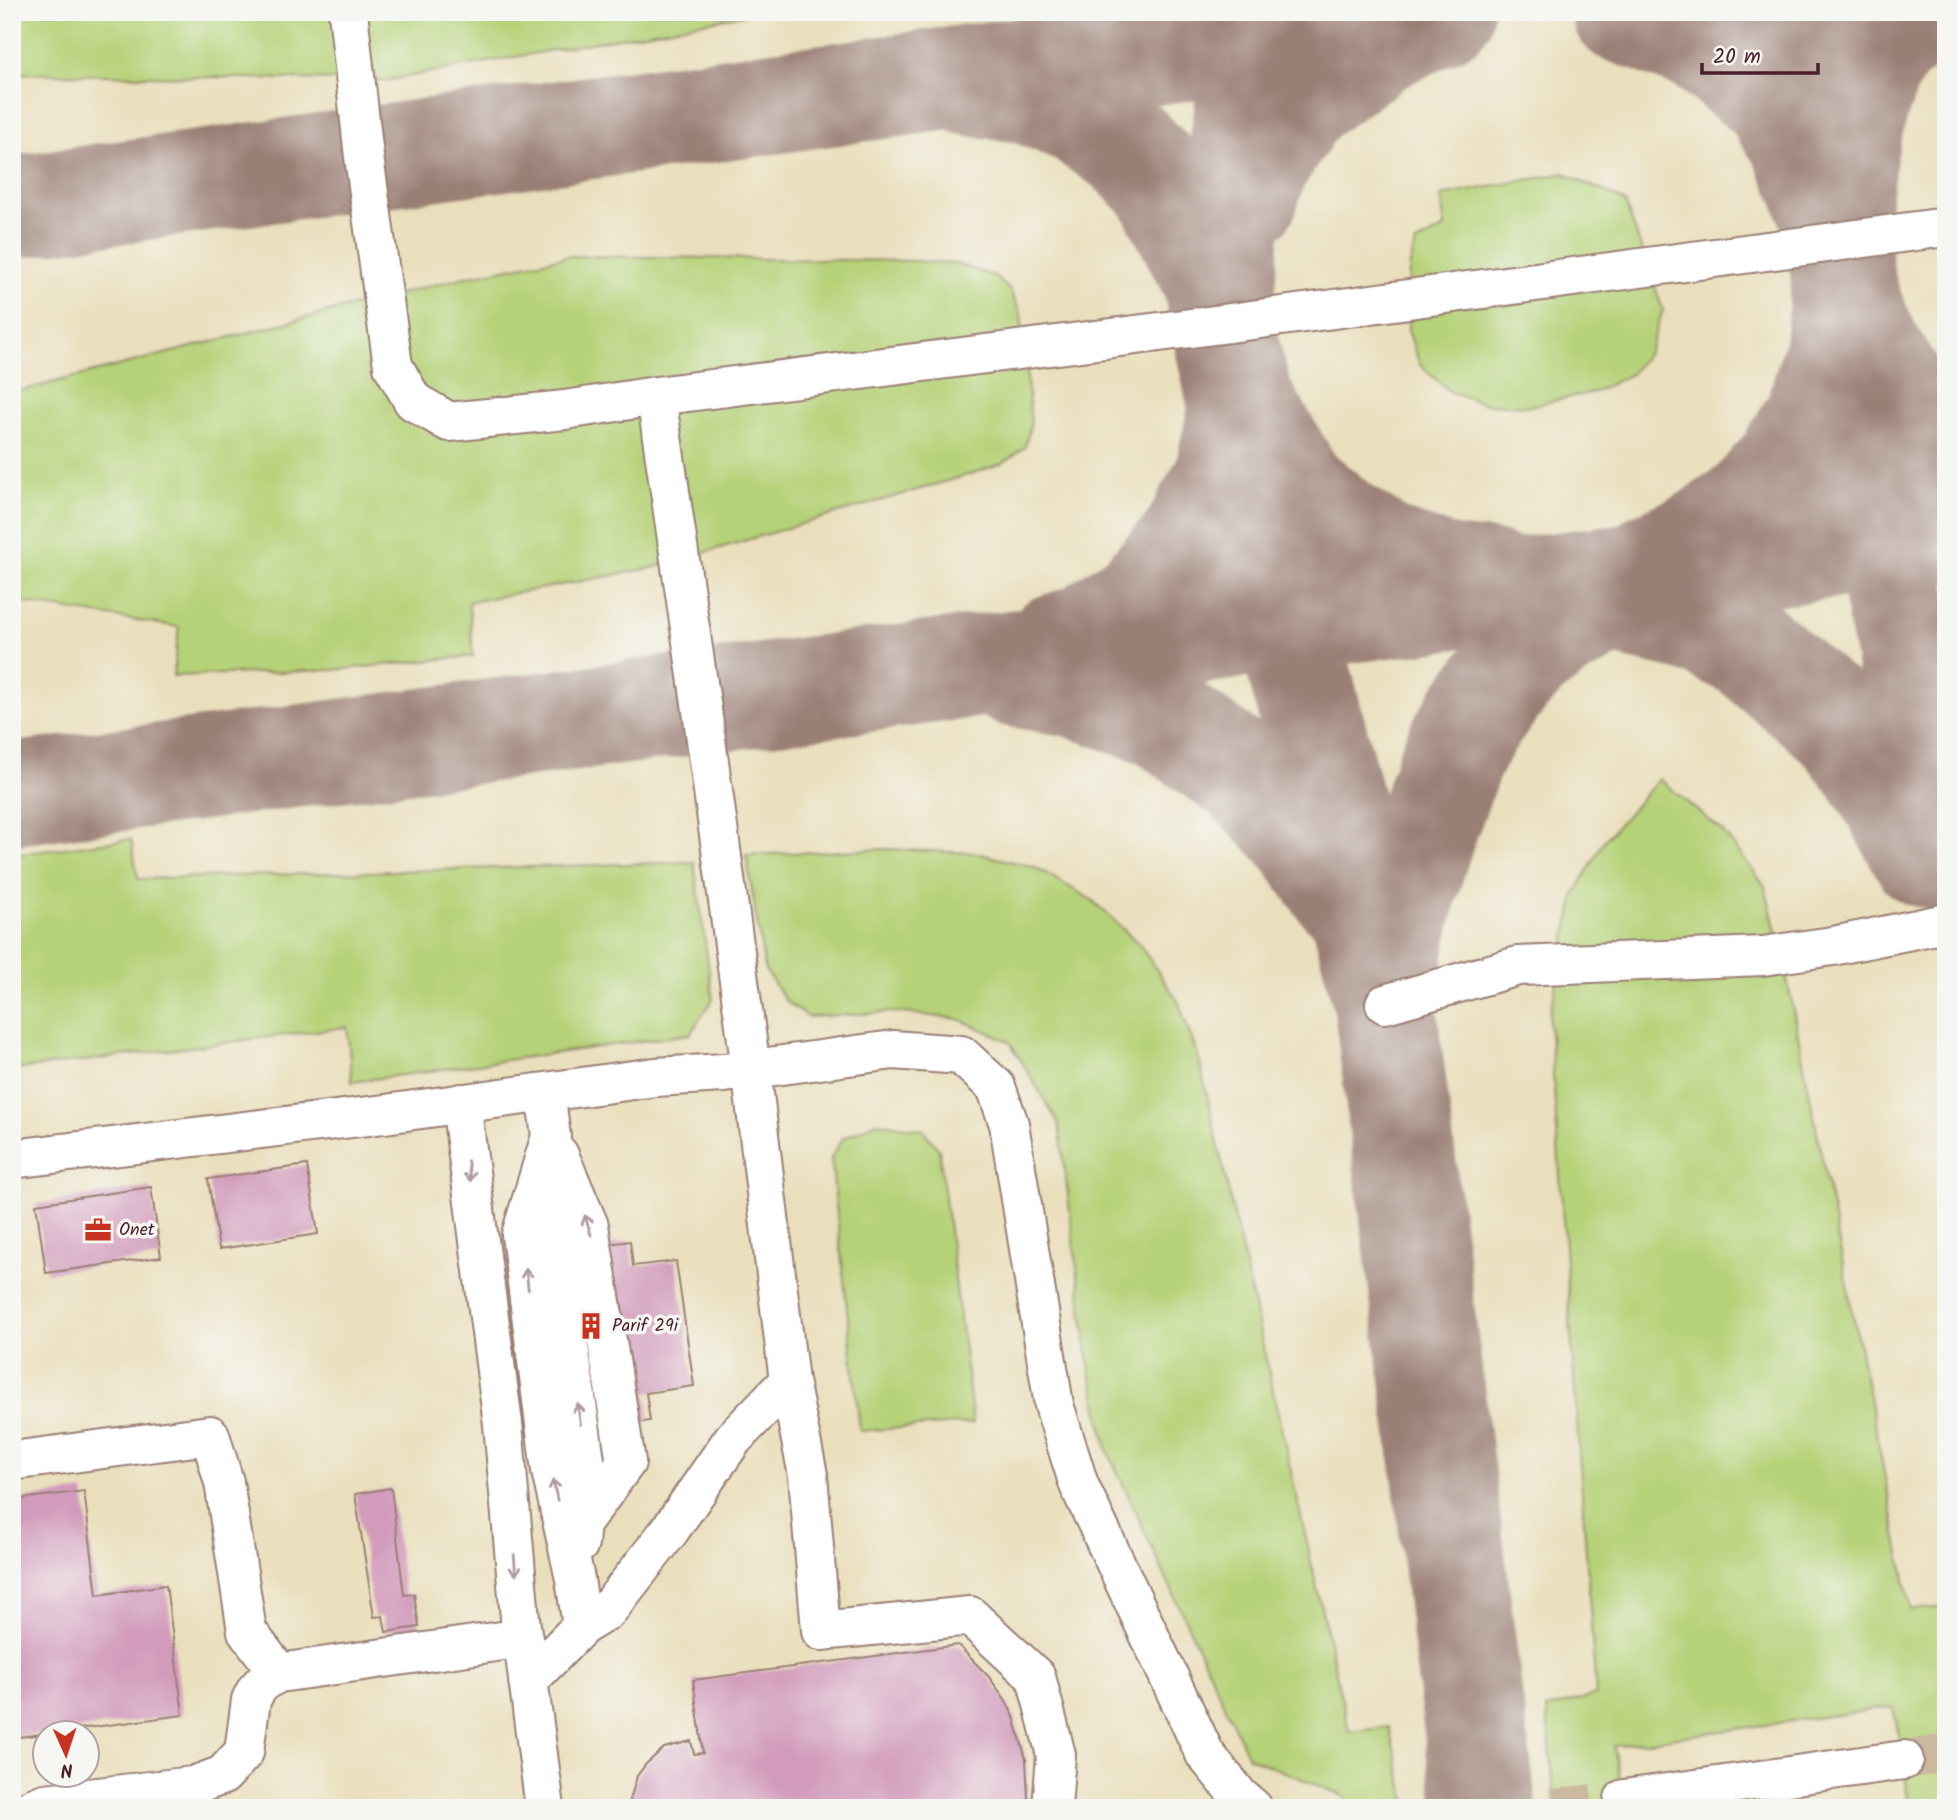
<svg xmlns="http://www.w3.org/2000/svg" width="1958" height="1820" viewBox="0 0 1958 1820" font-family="Kalam,sans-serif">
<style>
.green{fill:#b6d278;stroke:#807852;stroke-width:2}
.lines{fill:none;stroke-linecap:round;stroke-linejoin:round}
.taxiway{stroke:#9a7f74;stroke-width:103}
.building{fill:#d29bbc}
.minor-tunnel{stroke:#cab99f;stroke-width:38;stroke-dasharray:38 19;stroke-linecap:butt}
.minor-casing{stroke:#9a7f74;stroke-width:42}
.minor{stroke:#fff;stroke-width:38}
.oneway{stroke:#ae9aa0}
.labels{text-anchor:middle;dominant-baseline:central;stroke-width:7;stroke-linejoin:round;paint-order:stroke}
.poi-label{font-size:18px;fill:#4a1f2b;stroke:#f6f6f2;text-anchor:start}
</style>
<rect width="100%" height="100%" fill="#f6f6f2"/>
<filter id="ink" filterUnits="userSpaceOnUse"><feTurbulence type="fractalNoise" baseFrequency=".0143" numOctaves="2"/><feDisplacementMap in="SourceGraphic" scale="14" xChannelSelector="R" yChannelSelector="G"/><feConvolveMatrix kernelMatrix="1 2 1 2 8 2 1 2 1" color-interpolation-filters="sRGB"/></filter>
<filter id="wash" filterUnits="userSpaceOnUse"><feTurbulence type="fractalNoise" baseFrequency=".00686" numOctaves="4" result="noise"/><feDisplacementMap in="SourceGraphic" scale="28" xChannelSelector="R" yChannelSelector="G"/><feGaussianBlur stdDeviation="1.57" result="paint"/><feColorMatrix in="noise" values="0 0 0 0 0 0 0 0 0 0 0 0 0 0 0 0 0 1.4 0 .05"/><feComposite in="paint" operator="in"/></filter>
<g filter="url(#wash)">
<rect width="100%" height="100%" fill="#eadfbc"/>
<path class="green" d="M12,12H759L384,81L12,73Z
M1564,173C1584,184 1605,190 1625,202L1663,310L1649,351L1631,374L1595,392L1529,406L1486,404L1449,391L1420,365L1408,330L1409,268L1416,243L1445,228L1441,196Z
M569,256L916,261L956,264L994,276L1010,290L1021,314L1031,423L1025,447L1003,463L971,474L652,568L469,602L473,656L334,670L173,676L179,627L12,601V393L465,277Z
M1659,779L1723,832L1765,886L1785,969L1911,1610L1946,1607V1808H1873L1908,1802L1904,1760L1893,1707L1614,1746L1625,1808H1555L1547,1709L1596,1695L1549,1018L1575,894L1604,841Z
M131,839L138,879L694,862L713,999L690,1034L352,1082L347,1027L12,1070V855Z
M886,849L975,853L1035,867L1092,900L1139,944L1178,1001L1199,1059L1349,1732L1389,1727L1408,1808H1347L1346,1797L1248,1757L1107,1449L1090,1372L1059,1124L1010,1042L959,1019L894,1012L808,1017L786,1001L765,970L746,855Z
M877,1122L923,1130L939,1150L973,1423L860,1431L831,1158L843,1138Z"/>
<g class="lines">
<path class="taxiway" d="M1260,12L1228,236L1222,324L1286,620L1385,1004L1485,1808
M1623,12L1695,39L1723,58L1772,98L1801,141L1822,187L1838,239L1843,277L1836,350L1816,415L1788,463L1751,506L1701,541L1654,562
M1803,12L1828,173
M1920,12C1908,24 1892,36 1882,49C1870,64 1859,100 1854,118C1844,154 1837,202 1838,239C1840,310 1890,399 1946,440
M972,85L1025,92L1075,112L1127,147L1164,184L1214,281L1222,324L1242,400L1225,478L1190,543L1141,597L1088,634L1055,645
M1247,197L1256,166L1300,99L1380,42L1442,12
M12,207L988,73L1325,33
M1850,320L1885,540L1946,862
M1251,415L1295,488L1338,524L1386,557L1452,578L1490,581
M1583,600L1610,602L1696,622L1750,649L1843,728L1884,783L1924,856
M1015,676L1075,686L1160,716L1244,775L1298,829L1343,892
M12,794L1007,662L1286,620L1946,532
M1387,988C1395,921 1414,856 1439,793C1444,779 1449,763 1456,749C1472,719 1498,684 1522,659C1551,630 1603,605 1641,591"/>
</g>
<g id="blocks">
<path class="building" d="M307,1165L318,1234L219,1249L208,1179Z
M151,1187L161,1257L46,1273L36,1204Z
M630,1241L633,1266L676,1261L694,1386L646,1393L650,1421L512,1440L487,1260Z
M391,1488L404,1595L414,1594L419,1627L386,1632L383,1616L374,1617L355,1494Z
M84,1491L97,1595L166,1585L183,1715L12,1738V1500Z
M958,1645L989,1677L1005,1699L1014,1717L1026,1759L1028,1799L1026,1808H631L630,1800L637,1776L646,1764L664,1748L691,1741L694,1754L703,1753L693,1680Z"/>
</g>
</g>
<g filter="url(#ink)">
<use href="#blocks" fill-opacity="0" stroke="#9a7f74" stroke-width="2"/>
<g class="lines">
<path class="minor-tunnel" d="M1904,1760L1946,1753
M1555,1808L1624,1799"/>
<defs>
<path id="minor" d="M348,12L364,157L393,366L413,401L449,422L565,410L656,396L1222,324L1946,227
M656,396L701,703L751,1069L789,1381L808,1475L821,1631L970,1616L1036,1677L1056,1755L1052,1808
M1385,1004L1518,966L1763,956L1833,946L1946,923
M461,1103L503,1424L520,1618L545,1808
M559,1155L589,1226L626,1462L582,1523
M12,1159L385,1114L655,1077L724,1073L893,1050L961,1055L996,1087L1009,1124L1054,1405L1079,1485L1205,1754L1240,1797L1253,1808
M552,1173L553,1235L586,1467L579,1544
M12,1461L210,1435L224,1482L247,1631L279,1673
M582,1626L608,1610L670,1530L733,1439L789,1381
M528,1681L582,1626L575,1579L551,1471L521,1235L551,1136L545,1092
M1624,1799L1904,1760
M32,1808L45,1803L193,1786L223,1775L244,1752L251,1700L256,1690L265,1680L279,1673L523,1638"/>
</defs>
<use href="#minor" class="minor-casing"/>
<use href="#minor" class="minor"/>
</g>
<defs><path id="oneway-shaft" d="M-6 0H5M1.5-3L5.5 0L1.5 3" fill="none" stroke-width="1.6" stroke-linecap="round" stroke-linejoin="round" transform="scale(1.75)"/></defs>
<g class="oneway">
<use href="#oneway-shaft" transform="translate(469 1171) rotate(82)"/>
<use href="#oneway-shaft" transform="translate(588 1225) rotate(-107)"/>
<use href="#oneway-shaft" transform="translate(527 1279) rotate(-97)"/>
<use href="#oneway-shaft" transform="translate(579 1414) rotate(-98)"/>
<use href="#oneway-shaft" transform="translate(555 1490) rotate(-102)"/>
<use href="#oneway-shaft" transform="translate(515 1565) rotate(85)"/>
</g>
</g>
<defs>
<symbol id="office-bare" viewBox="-9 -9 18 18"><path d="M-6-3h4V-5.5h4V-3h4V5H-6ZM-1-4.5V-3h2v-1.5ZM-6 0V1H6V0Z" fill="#c8321e" stroke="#f6f6f2" stroke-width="2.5" paint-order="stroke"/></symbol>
<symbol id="building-bare" viewBox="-9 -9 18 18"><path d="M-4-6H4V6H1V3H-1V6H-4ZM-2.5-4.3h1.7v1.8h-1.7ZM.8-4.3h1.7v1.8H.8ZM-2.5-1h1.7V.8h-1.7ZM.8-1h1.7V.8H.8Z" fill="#c8321e" stroke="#f6f6f2" stroke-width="2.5" paint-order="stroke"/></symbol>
</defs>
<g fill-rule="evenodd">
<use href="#office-bare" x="79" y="1211" width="38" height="38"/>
<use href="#building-bare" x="572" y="1307" width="38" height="38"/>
</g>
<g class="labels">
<g class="poi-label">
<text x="119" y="1230">Onet</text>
<text x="612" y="1326">Parif 29i</text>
</g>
</g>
<rect width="1958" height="1820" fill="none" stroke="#f6f6f2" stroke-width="42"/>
<g transform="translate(66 1754) rotate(177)"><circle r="33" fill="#f6f6f2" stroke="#b1a0a2" stroke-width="2"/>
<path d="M0-5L12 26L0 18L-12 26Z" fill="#c8321e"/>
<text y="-10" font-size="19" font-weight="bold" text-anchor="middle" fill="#4a1f2b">N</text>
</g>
<path d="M1702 63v10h116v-10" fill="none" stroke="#4a1f2b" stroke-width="3.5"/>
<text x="1713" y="63" font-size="21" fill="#4a1f2b" stroke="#f6f6f2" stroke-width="5" paint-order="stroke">20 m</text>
</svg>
